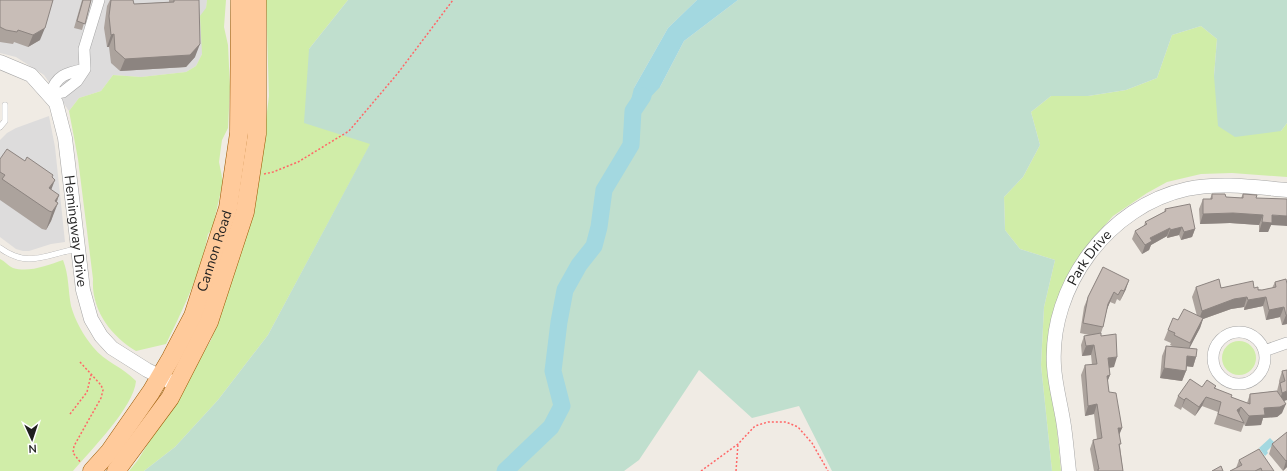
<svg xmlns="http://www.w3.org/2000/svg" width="1287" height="471" viewBox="0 0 1287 471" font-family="'Nunito Sans',sans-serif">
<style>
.residential{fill:#dddcdc}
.grass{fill:#d0eda8}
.wetland{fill:#c0dfce}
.water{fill:#a3d8e0}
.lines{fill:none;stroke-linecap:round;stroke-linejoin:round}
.river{stroke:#a3d8e0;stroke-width:17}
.service-casing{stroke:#a6a6a6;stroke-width:6}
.minor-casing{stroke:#a6a6a6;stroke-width:12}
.tertiary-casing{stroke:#a6a6a6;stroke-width:15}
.primary-casing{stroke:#9a5800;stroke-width:19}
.path{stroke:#ff6767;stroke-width:1.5;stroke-dasharray:2 2;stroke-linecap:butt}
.service{stroke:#fff;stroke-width:5.5}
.minor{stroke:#fff;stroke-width:11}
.tertiary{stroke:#fff;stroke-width:14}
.primary{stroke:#ffca9b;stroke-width:18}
.wall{fill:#aca39d}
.shaded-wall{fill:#8c8480}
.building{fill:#c8bdb7;stroke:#8c8480}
.labels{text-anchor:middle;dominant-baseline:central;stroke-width:3.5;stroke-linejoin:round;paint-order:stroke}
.street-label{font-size:14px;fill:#1f1f1f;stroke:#fff}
</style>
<rect width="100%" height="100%" fill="#f0ebe4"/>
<path class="residential" d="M0,0H207L202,54L196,66L186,72L141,77L113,75L101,91L79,98L69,111L44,75L16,57L0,53Z
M49,116L55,147L65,242L51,244L29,251H23L16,249L0,237V140L7,133L16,128Z"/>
<path class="grass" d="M207,0H226L224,27L228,45L230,87L228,128L222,140L221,147L219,162L223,182L212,230L208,234C201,273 183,309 166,344L136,351C111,336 91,310 93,279L78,159L69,111L79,98L101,91L113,75L141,77L186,72L196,66L202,54L200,16L206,8Z
M266,0H348L309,49L371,143L268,335L218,400L175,447L144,471H129L138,460L211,340L254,214L269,96Z
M1201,26L1217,39L1214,76L1281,131L1287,123V177L1232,173L1201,174L1167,182L1147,193L1113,216L1084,249L1068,274L1054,314L1053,388L1061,471H1052L1041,365L1044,307L1055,260L1020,249L1005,230L1004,197L1023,177L1040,145L1031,112L1051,96H1088L1126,90L1157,78L1172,35Z
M0,259C5,261 8,266 13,268C29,273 48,265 63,260C69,275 68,290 71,306C75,320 83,335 93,347C105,362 123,367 136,381C134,407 90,451 73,471H0Z
M1222 358a17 17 0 1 1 34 0a17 17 0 1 1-34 0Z"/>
<path class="wetland" d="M348,0H697L668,28L634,88L660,87L684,41L738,0H1287V123L1281,131L1235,137L1218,126L1214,76L1217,39L1201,26L1172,35L1157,78L1126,90L1088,96H1051L1031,112L1040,145L1023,177L1004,197L1005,230L1020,249L1055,260L1044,307L1041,365L1052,471H832L799,406L752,418L699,370L639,460L624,471H144L175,447L218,400L268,335L370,144L304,123L309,49Z"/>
<path class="water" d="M697,0H738L684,41L660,87L625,124L634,88L668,28Z
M1270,438L1275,443L1267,451L1268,453L1265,456L1259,448Z"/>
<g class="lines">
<path class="river" d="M505,471L551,427L562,406L553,371L559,322L565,290L579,265L594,246L599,227L604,190L631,145L633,111L643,96"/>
<defs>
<path id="service" d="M0,127L5,121V105
M0,248C29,269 46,254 77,249"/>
<path id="minor" d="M85,69C66,73 56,75 50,95L63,92L77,81L85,69L84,49L99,0
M1213 358a26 26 0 1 1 52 0a26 26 0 1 1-52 0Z
M1264,351L1287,343"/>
<g id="tertiary">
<path id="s1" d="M0,62L31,75L56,103L65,138L83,290L91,319L101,336L112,348L147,370L177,385"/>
<path id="s2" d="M1069,471C1067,454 1066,437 1063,420C1060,402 1055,384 1054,366C1049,286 1109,206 1187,189C1220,182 1254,187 1287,190"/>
</g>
<g id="primary">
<path id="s3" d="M92,471L110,451L151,392L171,358L193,316L228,208L239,133L240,0"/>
<path d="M116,471L170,398L209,322L245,212L257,134V0"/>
</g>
</defs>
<use href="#service" class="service-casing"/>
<use href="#minor" class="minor-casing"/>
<use href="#tertiary" class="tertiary-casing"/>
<use href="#primary" class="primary-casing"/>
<path class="path" d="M264,174L273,172L298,162L349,131L398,73L453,0
M80,362L101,385L103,390L101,398L74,446L73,453L81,463
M70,414L87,392L91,375
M701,471L738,444L755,426L768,422H786L798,427L812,443L828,471
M736,471L738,444"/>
<use href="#service" class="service"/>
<use href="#minor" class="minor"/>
<use href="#tertiary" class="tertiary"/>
<use href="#primary" class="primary"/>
</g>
<path class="wall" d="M0,0L40,40L28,47L14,42L13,44L0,42Z
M82,0H91L82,30L74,28Z
M110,0H133L134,4L169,2V0H199L195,57L186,67L120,71L111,63L109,47H107L104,28L107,6Z
M0,159L52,178L51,190L59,195L51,221L46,230L42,229L0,200Z
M1212,194L1226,197L1241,198L1243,194L1256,198L1271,225L1268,232H1259V225L1230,223L1200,224L1199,209L1203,199H1210Z
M1165,209L1195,229L1192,237L1181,240L1179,235L1167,238V236L1151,245L1149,250L1142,254L1132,239L1135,231L1144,226L1145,222L1164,212Z
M1103,267L1126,289L1120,301L1117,299L1115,304L1110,302L1107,309L1103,327L1101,333V336L1114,367L1109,368L1110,375L1107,382L1109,392L1122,428L1119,434L1120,446L1123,471H1094L1090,449L1093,440L1097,439L1094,414L1085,416L1081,375L1085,365H1092L1091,355L1082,356L1081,345L1084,336L1089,335L1080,333L1084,307L1088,297Z
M1286,279L1287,324L1282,325L1280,317L1266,320L1263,306L1244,310V307L1231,309L1203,319L1200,328L1189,348L1196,357L1193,367L1187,366L1186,371L1182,381L1160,378L1162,356L1166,346L1174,347L1170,345L1171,343L1164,340L1168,330L1178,320L1197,316L1192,297L1196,287L1254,288L1262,290L1272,288L1275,282Z
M1287,370L1284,401L1282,413L1277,417L1263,418L1261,425L1245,426L1244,424L1241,432L1214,424L1218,412L1202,406L1195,416L1182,407L1181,410L1174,406L1178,396L1216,386L1215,389L1231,397L1247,403L1250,394L1277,391L1279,383V381L1282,371Z
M1287,432V467L1283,471L1269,454L1272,444Z
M1239,460L1274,471H1230L1236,468Z"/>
<path class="shaded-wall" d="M45,28L40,40L28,47L33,35Z
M114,34L109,47H107L111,35Z
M200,44L195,57L186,67L120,71L125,59Z
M55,180L48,198L49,188Z
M59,195L54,209L58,203L51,221L46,230L52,212L55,201Z
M1233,213L1263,215L1259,225L1230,223L1200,224L1203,214Z
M1272,215L1287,216V226L1271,225L1268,232H1259L1262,222Z
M1182,227L1179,235L1167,238L1170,230Z
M1170,228L1167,236L1151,245L1149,250L1142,254L1145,245L1150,238Z
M1195,229L1192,237L1181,240L1184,232Z
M1129,280L1126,289L1120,301L1124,291Z
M1114,292L1110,302L1105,314L1108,304Z
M1247,297L1244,307L1231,309L1203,319L1200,328L1187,353L1202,311L1234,299Z
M1266,297L1263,306L1244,310L1248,300Z
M1284,307L1280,317L1266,320L1269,310Z
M1286,315H1287V324L1282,325Z
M1094,345L1091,355L1082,356L1086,346Z
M1187,356L1196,357L1193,367L1184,366Z
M1117,357L1114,367L1104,368L1108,358Z
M1164,368L1186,371L1182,381L1160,378Z
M1110,375L1106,385L1107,376Z
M1287,391V400L1279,403L1282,393Z
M1206,397L1202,406L1195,416L1199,407Z
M1186,398L1182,407L1181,410L1184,400Z
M1097,404L1094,414L1085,416L1088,406Z
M1286,404L1282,413L1277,417L1263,418L1261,425L1245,426L1249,416L1264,408Z
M1241,407L1238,417L1234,420L1237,410Z
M1118,428H1122L1118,438Z
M1287,460V467L1283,471L1286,461Z"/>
<path class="building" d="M0,0H53L45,28L33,35L18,30L17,32L6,30L0,27Z
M83,0H91L85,24L77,21Z
M111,0H133L134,4L174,2V0H199L200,44L190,55L125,59L115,50L114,34L111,35L109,16Z
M7,149L25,161L27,157L53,175L52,177L55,180L49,188L59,195L55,201L58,203L52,212L49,211L2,179L5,175L0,172V159Z
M1212,194H1225L1226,197L1243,198V194L1257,195L1256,198L1287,199V216L1272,215V223L1262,222L1263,215L1233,213L1203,214V199H1212Z
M1190,204L1195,229L1184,232L1182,227L1170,230V228L1150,238L1152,241L1145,245L1135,231L1147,224L1145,222L1166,211L1165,209Z
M1103,267L1129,280L1124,291L1121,290L1118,295L1114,292L1108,304L1103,327L1083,323L1088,297Z
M1219,279L1221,288L1253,281L1254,288L1258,287V290H1262L1276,287L1275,282L1286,279L1287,284V315H1286L1284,307L1269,310L1266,297L1248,300L1247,297L1234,299L1202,311L1196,287Z
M1184,309L1203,318L1190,343L1174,335L1175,333L1168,330L1173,318L1178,320Z
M1101,333V336L1116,334L1117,357L1108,358L1110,375L1107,376L1109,392L1116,393L1122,428H1118L1121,444H1119L1123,471H1098V469H1099L1093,440L1102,438L1100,424L1097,404L1088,406L1085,365L1097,364L1094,345L1086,346L1084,336Z
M1166,346L1197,349L1196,357L1187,356L1186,371L1164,368Z
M1287,370V391L1282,393L1280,383L1285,381L1282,371Z
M1190,379L1202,387L1207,380L1216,386L1214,388L1232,395L1231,397L1250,404V394L1277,391L1286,404L1280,407L1264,408L1265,415L1249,416L1241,407L1237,410L1244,423L1218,414L1221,402L1206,397L1199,407L1186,398L1184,400L1178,396Z
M1287,432V460L1286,461L1272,444Z
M1259,449L1274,471H1262L1261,468L1255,471H1230L1242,465L1239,460Z
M1221,466L1223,471H1212Z"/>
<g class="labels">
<g class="street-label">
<text stroke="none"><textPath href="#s1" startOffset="201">Hemingway Drive</textPath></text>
<text stroke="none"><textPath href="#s3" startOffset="254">Cannon Road</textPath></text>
<text stroke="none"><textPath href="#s2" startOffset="223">Park Drive</textPath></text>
</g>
</g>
<g transform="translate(32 439) rotate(177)" stroke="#ffffff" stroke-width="3" paint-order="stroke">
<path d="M0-3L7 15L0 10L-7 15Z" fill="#1f1f1f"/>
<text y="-6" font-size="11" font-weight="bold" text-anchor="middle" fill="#1f1f1f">N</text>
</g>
</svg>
